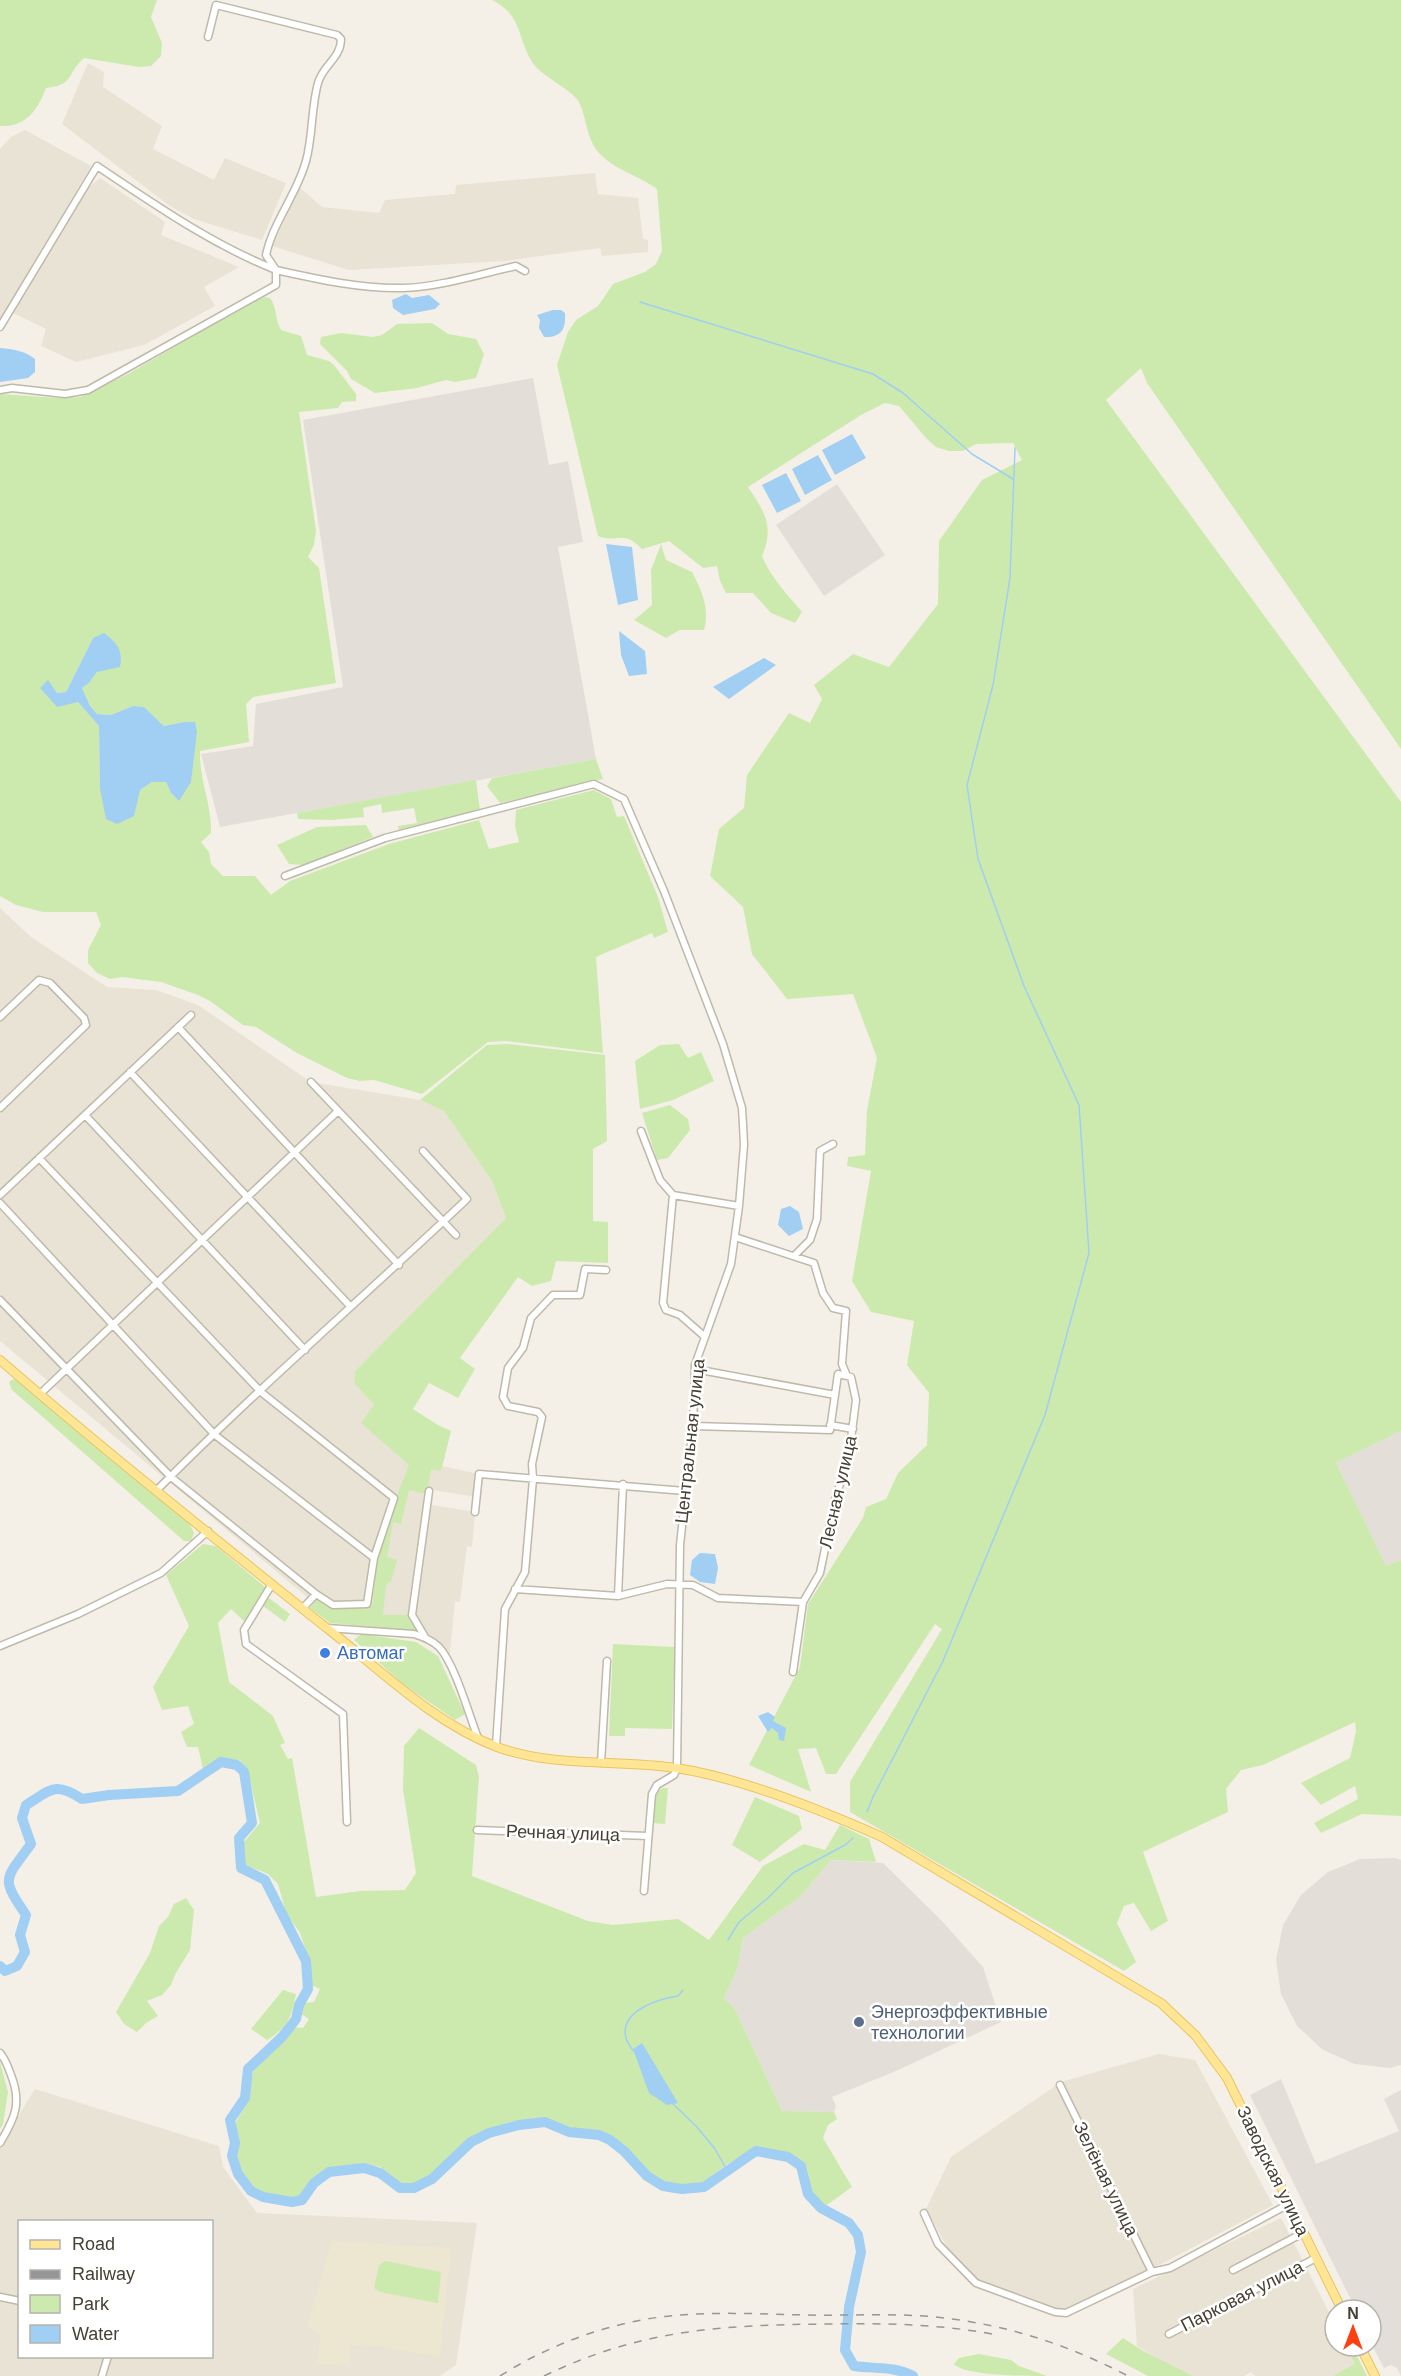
<svg xmlns="http://www.w3.org/2000/svg" width="1401" height="2376" viewBox="0 0 1401 2376" font-family="Helvetica,sans-serif">
<style>
.residential{fill:#e8e3d4;fill-rule:evenodd}
.industrial{fill:#e3dfd8}
.education{fill:#ede6d0}
.green{fill:#cceaae;fill-rule:evenodd}
.water{fill:#a1cef3}
.lines{fill:none;stroke-linecap:round;stroke-linejoin:round}
.stream{stroke:#a1cef3;stroke-width:1.5}
.river{stroke:#a1cef3;stroke-width:10}
.minor-casing{stroke:#c0b9a9;stroke-width:9}
.major-casing{stroke:#e8c461;stroke-width:10}
.minor{stroke:#fff;stroke-width:6}
.major{stroke:#ffe594;stroke-width:8}
.rail{stroke:#969696;stroke-width:1.5;stroke-dasharray:8 8;stroke-linecap:butt}
.shop-dot{fill:#3f7fe0;stroke:#fff;stroke-width:2}
.service-dot{fill:#5c6f8a;stroke:#fff;stroke-width:2}
.labels{text-anchor:middle;dominant-baseline:central;stroke-width:5;stroke-linejoin:round;paint-order:stroke}
.street-label{font-size:18px;fill:#474135;stroke:#fff}
.shop-label{font-size:18px;fill:#366cbe;stroke:#fff;text-anchor:start}
.service-label{font-size:18px;fill:#4e5e75;stroke:#fff;text-anchor:start}
</style>
<rect width="100%" height="100%" fill="#f4f0e7"/>
<path class="residential" d="M88,63L104,72L103,87L162,126L153,149L214,180L225,158L286,183L262,240L194,219L170,206L62,124Z
M25,130L91,166L0,321V149L11,137Z
M595,173L598,194L638,198L643,239L648,240V252L602,256L600,248L504,261L349,270L272,246L300,188L322,207L379,213L385,200L455,194L456,185Z
M100,178L165,222L161,235L239,267L204,287L215,306L144,345L76,362L41,346L46,329L11,312L81,194Z
M0,908L31,937L107,987L156,990L198,1005L311,1082L420,1100L444,1111L492,1181L506,1218L355,1371L354,1383L406,1440L451,1431L442,1466L479,1474L476,1497L433,1490L432,1505L475,1512L472,1547L467,1546L460,1602L455,1601L449,1663L439,1647L425,1637L411,1615L330,1616L0,1341Z
M1159,2054L1195,2060L1273,2205L1146,2272L1061,2311L978,2281L951,2254L926,2209L951,2157L1061,2082Z
M35,2089L219,2146L223,2167L257,2213L477,2223L456,2365L440,2376H0V2146ZM20,2222H212V2356H20Z
M1281,2218L1335,2324V2346H1346L1356,2364L1333,2376H1255L1251,2372L1244,2376H1192L1159,2360L1137,2346L1133,2289Z"/>
<path class="industrial" d="M533,378L549,465L568,461L583,542L558,547L596,759L220,827L201,754L253,746L256,704L343,687L303,420Z
M837,484L885,555L824,596L776,525Z
M1401,1431V1560L1386,1567L1336,1463Z
M1395,1858L1401,1860V2065L1390,2068L1355,2064L1323,2050L1297,2026L1281,1994L1276,1960L1283,1925L1301,1895L1328,1872L1360,1859Z
M831,1860L883,1863L941,1920L983,1967L1001,2022L896,2071L832,2097L836,2106L834,2112L782,2111L735,2009L724,1998L737,1970L743,1938L800,1897Z
M1281,2079L1316,2164L1399,2131L1384,2099L1401,2090V2376L1397,2368L1391,2365L1384,2368L1371,2343V2310H1356L1250,2095Z"/>
<path class="education" d="M332,2241L451,2248L440,2357L383,2347L349,2345L350,2365L316,2364L321,2335L307,2326Z"/>
<path class="green" d="M0,0H157L151,17L162,43L161,56L151,66L139,67L84,58C66,74 75,85 46,88C38,110 25,128 0,126Z
M492,0H1401V749L1147,383L1141,368L1106,400L1401,802V1431L1336,1463L1386,1566L1401,1560V1816L1362,1814L1321,1833L1314,1823L1358,1799L1355,1786L1321,1805L1301,1783L1350,1758L1356,1731L1355,1722L1263,1765L1241,1770L1226,1789L1228,1812L1143,1852L1168,1921L1151,1931L1134,1903L1124,1906L1117,1923L1136,1962L1124,1971L850,1812V1782L942,1629L935,1624L836,1774H826L816,1748L798,1749L811,1792L749,1765L800,1667L808,1604L863,1518L866,1507L886,1499L898,1473L927,1445L929,1393L907,1365L914,1321L871,1312L852,1281L871,1171L847,1166L848,1157L865,1155L867,1110L877,1058L853,994L787,999L752,954L743,907L710,876L719,829L744,808L747,775L789,713L810,723L822,699L814,685L853,654L889,667L938,604L939,541L982,480L1022,460L1013,443L976,444L963,451H949L936,447L926,438L899,406L885,403L861,415L748,487C764,511 775,526 762,556C771,578 787,594 802,612L795,623L771,613L753,593H726L720,581L717,566L703,568L669,541L642,549C623,529 618,544 598,536L557,365L568,332L576,320L598,306L613,284L645,272L656,264L662,251L657,189C638,175 616,171 599,153C586,138 587,119 579,102C573,91 546,78 536,67C516,42 525,16 492,0Z
M265,297L270,298C277,307 275,320 281,330L301,336L307,355L329,361L334,365L356,394V401L342,402L338,408L299,412L316,531L314,545L308,557L319,568L336,683L253,697L246,704L249,742L200,751C199,779 212,805 211,833L201,842L209,852L211,864L223,876H255L271,895L290,881L389,844L479,820L489,849L519,842L515,826L516,810L594,790L611,799L617,817L624,816L658,897L668,932L654,938L652,933L596,957L603,1053L506,1041L488,1042L422,1094L374,1080L360,1081L347,1078L297,1053L256,1027L243,1025L210,1001L198,995L161,982L122,977L110,979L97,973L88,963V950L101,925L96,912H43L16,905L0,896V394L58,398L80,397L128,374L252,302ZM93,638L97,672L89,683L82,688L90,706L97,714L111,715L133,706L144,707L164,726L184,722L179,800L171,793L166,782H152L140,790L100,789L99,726L78,702L40,688L48,681L57,693L66,692Z
M432,323L448,334L476,339L484,354L476,378L455,382L446,380L417,388L375,393L351,379L347,371L320,344L321,337L341,333L373,337L382,335L397,324Z
M661,544L666,560L692,572C702,591 710,609 704,630H680L666,638L634,620L652,605L651,570Z
M596,759L603,779L500,803L487,786L492,778Z
M476,780L480,811L399,832L398,826L417,823L414,808L382,813L381,804L363,808L364,817L332,820L298,819L297,813Z
M366,825L373,837L304,865L289,864L277,845L317,827Z
M509,1044L605,1055L607,1141L593,1149V1221L608,1222V1263L556,1261L551,1281L532,1286L518,1277L460,1358L475,1369L458,1398L429,1383L413,1409L438,1425L451,1431L441,1471L431,1469L427,1494L409,1490L401,1524L393,1522L387,1557L397,1560L391,1581L386,1585L383,1615H408L417,1631L330,1623L310,1608L317,1599L334,1608L372,1606L377,1559L396,1498L409,1465L361,1423L374,1405L354,1383L355,1371L506,1218L492,1181L444,1111L420,1100L487,1045Z
M679,1044L688,1058L701,1052L714,1081L673,1100L640,1109L635,1061L660,1045Z
M670,1105L688,1119L690,1130L668,1158L657,1160L642,1113Z
M17,1379L189,1522L194,1533L191,1541H184L12,1390L9,1383L11,1380Z
M203,1544L216,1546L265,1587L266,1590L245,1622L231,1609L218,1623L229,1682L273,1716L285,1743L280,1745L288,1759L292,1758L316,1897L360,1891L405,1890L416,1873L403,1790L404,1746L419,1728L476,1765L479,1777L472,1876L588,1921L613,1925L678,1919L709,1940L763,1866L804,1844L825,1850L840,1825L869,1839L876,1862L831,1860L800,1897L743,1938L737,1970L724,1998L735,2009L782,2111L834,2112L837,2119L828,2125L823,2138L852,2187L824,2207L812,2193L807,2168L790,2154L757,2148L726,2165L703,2183L682,2185L664,2182L649,2174L626,2146L610,2136L569,2127L547,2118L510,2122L469,2139L431,2176L415,2183L402,2184L380,2167L365,2164L329,2168L311,2182L300,2197L291,2199L264,2194L255,2188L242,2172L236,2156L238,2144L234,2125L250,2098V2086L254,2069L285,2040L294,2027L303,2028L309,2019L301,2014L304,2003L314,2002L320,1989L311,1985V1966L300,1933L286,1913L278,1884L268,1874L245,1865L243,1843L260,1823L248,1772L240,1760L220,1759L203,1769L198,1747H187L181,1732L194,1724L188,1706L162,1710L153,1687L189,1626L166,1575Z
M269,1598L290,1614L285,1622L263,1606Z
M361,1634L416,1642L438,1656L465,1714L455,1720L403,1684L354,1640Z
M613,1644L675,1647L672,1729L625,1728V1736H609Z
M662,1788H668L665,1824L652,1823L654,1795Z
M755,1797L799,1816L802,1829L760,1862L732,1845Z
M186,1898L194,1910L190,1950L176,1973L171,1985L162,1995L147,2001L158,2016L146,2023L137,2032L124,2024L116,2012L150,1953L159,1926L168,1917L174,1904Z
M283,1990L296,1994C292,2016 288,2028 267,2040L251,2029Z
M0,2062L8,2092L3,2124L0,2129Z
M385,2261L441,2272L438,2303L380,2292L374,2288L379,2265Z
M1123,2338L1145,2352L1193,2376H1148L1106,2354Z
M1346,2346H1352L1367,2376H1333L1355,2364Z
M979,2354L1011,2360L1019,2366L1047,2376C1027,2376 964,2376 954,2364L959,2358Z"/>
<path class="water" d="M406,294L412,298L429,295L440,304L435,309L403,315L393,308L392,300Z
M553,310H561L565,313C566,328 562,338 544,337L539,328L540,320L537,315Z
M0,348C13,349 25,351 35,359V372L28,378L0,382Z
M852,434L866,458L835,475L822,450Z
M818,455L832,480L805,495L792,469Z
M786,473L801,501L777,513L762,485Z
M606,544L632,547L638,600L618,605Z
M619,631L645,651L647,674L629,676L621,655Z
M104,633C118,644 123,650 120,667L97,672L89,683L82,688L90,706L97,714L111,715L133,706L144,707L164,726L184,722H195L197,732L191,782L179,801L171,793L166,782H152L140,790L134,816L117,824L106,819L100,789L99,726L78,702L57,707L40,688L48,680L57,693L66,692L93,638Z
M764,658L776,665L729,699L713,687Z
M790,1206L799,1212L803,1229L789,1236L778,1225L781,1209Z
M700,1553L715,1554L718,1568L715,1584L700,1582L690,1575L692,1560Z
M768,1712L775,1717L773,1721L786,1728L784,1741L779,1740L778,1733L772,1728L768,1732L758,1716Z
M642,2043L678,2103L667,2105L649,2093L633,2049Z"/>
<g class="lines">
<path class="stream" d="M640,302L873,374L903,393L972,454L1013,479
M867,1812L873,1797L943,1661L1045,1415L1089,1253L1079,1105L1024,986L978,859L967,785L993,685L1010,578L1015,448
M728,1940L739,1922L768,1898L793,1873L845,1845L853,1838
M633,2051C631,2047 627,2042 626,2038C619,2011 658,1999 678,1996L683,1990
M673,2104L697,2127L715,2149L727,2170"/>
<path class="river" d="M0,1966L5,1971L17,1966L25,1952L20,1935L26,1915C0,1877 5,1880 31,1844L22,1818L26,1805C51,1790 54,1781 82,1799L109,1795L178,1791L221,1762L237,1765L244,1772L252,1823L239,1838L241,1868L265,1880L306,1961L308,1989L299,2005L296,2019L282,2037L248,2069L245,2098L230,2120L235,2143L232,2156L238,2174L251,2191L263,2197L292,2202L302,2200L314,2183L329,2172L364,2168L380,2173L400,2188H414L432,2179L471,2142L489,2133L519,2125L545,2122L569,2132L599,2135L610,2140L624,2151L647,2176L663,2186L682,2189L704,2187L756,2151L788,2157L801,2166L808,2194L821,2208L849,2223L858,2235L861,2252L849,2307L845,2350L854,2366C876,2369 894,2366 913,2376"/>
<defs>
<path id="minor" d="M208,37L216,5L337,35L341,39C341,58 323,65 318,83C311,108 313,136 306,161C297,194 273,222 266,255L276,270C316,279 361,289 403,288C440,287 479,274 516,266L525,271
M0,327L97,166C154,204 211,244 276,270V285L88,390L65,394L12,388L0,390
M285,876L385,838L594,784L624,799L664,891L723,1044L742,1108L743,1125L744,1145L739,1206L731,1264L695,1365L693,1426L680,1545L677,1768L674,1775L657,1785L652,1794L644,1891
M0,1017L39,980L50,983L84,1018L86,1025L0,1108
M178,1027L399,1265
M130,1072L350,1306
M311,1082L456,1235
M85,1115L305,1350
M641,1131L660,1180L673,1195L663,1303L666,1310L680,1315L704,1336
M0,1195L191,1015
M673,1195L739,1206
M0,1203L215,1435L374,1558
M735,1237L814,1263L823,1293L833,1308L846,1311L842,1364L847,1376L851,1377L856,1400L849,1455L835,1500L820,1573L803,1602L793,1672
M794,1256L810,1240L817,1219L820,1151L833,1144
M0,1300L171,1477L316,1594L333,1605L367,1604L374,1558L394,1498L261,1392L39,1158
M695,1369L835,1395
M40,1394L338,1111
M830,1425L853,1429
M693,1426L830,1430L838,1374L847,1376
M157,1490C257,1389 365,1296 467,1199L423,1151
M475,1512L479,1474L685,1491
M272,1584L244,1630L246,1644L343,1714L347,1822
M515,1589L618,1596L667,1584L693,1585L718,1598L803,1602
M618,1596L623,1484
M302,1609L316,1594
M327,1628L414,1634C423,1637 432,1640 439,1647C455,1664 469,1715 478,1738
M425,1637L412,1615L429,1491
M0,1646L78,1614L161,1573L208,1531
M496,1746L505,1609L525,1572L533,1479L532,1464L542,1417L538,1412L508,1406L503,1397L508,1368L523,1348L531,1318L553,1295H580L585,1269L606,1270
M601,1763L607,1661
M477,1830L648,1836
M0,2053C6,2060 8,2067 11,2075C22,2103 15,2118 0,2143
M1060,2085L1152,2272
M924,2213L938,2244L976,2283L1055,2312L1066,2313L1152,2272L1170,2268L1289,2204
M1233,2270L1303,2233
M0,2297L20,2301
M1169,2334L1316,2258
M102,2376L108,2356"/>
<path id="major" d="M0,1360C107,1453 218,1541 328,1629C382,1671 432,1722 497,1747C555,1768 617,1759 676,1768C742,1778 821,1810 882,1837L1161,2003L1196,2036L1227,2078L1342,2310
M1360,2346L1375,2376"/>
</defs>
<use href="#minor" class="minor-casing"/>
<use href="#major" class="major-casing"/>
<use href="#minor" class="minor"/>
<use href="#major" class="major"/>
<path class="rail" d="M500,2376C547,2346 605,2324 661,2317C709,2311 758,2314 806,2315C855,2316 904,2312 952,2319C1014,2327 1073,2347 1128,2376
M544,2376C641,2329 723,2325 828,2324C883,2323 938,2324 992,2334"/>
</g>
<circle class="shop-dot" cx="325" cy="1653" r="6"/>
<circle class="service-dot" cx="859" cy="2022" r="6"/>
<g class="labels">
<g class="street-label">
<text transform="translate(690 1441) rotate(-84)">Центральная улица</text>
<text transform="translate(838 1492) rotate(-77)">Лесная улица</text>
<text transform="translate(563 1833) rotate(2)">Речная улица</text>
<text transform="translate(1273 2171) rotate(64)">Заводская улица</text>
<text transform="translate(1106 2179) rotate(64)">Зелёная улица</text>
<text transform="translate(1242 2296) rotate(-27)">Парковая улица</text>
</g>
<g class="shop-label">
<text x="337" y="1653">Автомаг</text>
</g>
<g class="service-label">
<text x="871" y="2012">Энергоэффективные<tspan x="871" dy="21">технологии</tspan></text>
</g>
</g>
<rect x="18" y="2220" width="195" height="138" fill="#ffffff" stroke="#b5b3ae" stroke-width="1.5"/>
<rect x="30" y="2240" width="30" height="9" fill="#ffe594" stroke="#b5b3ae" stroke-width="1.5"/>
<text x="72" y="2250" font-size="18" fill="#474135">Road</text>
<rect x="30" y="2270" width="30" height="9" fill="#969696" stroke="#b5b3ae" stroke-width="1.5"/>
<text x="72" y="2280" font-size="18" fill="#474135">Railway</text>
<rect x="30" y="2295" width="30" height="18" fill="#cceaae" stroke="#b5b3ae" stroke-width="1.5"/>
<text x="72" y="2310" font-size="18" fill="#474135">Park</text>
<rect x="30" y="2325" width="30" height="18" fill="#a1cef3" stroke="#b5b3ae" stroke-width="1.5"/>
<text x="72" y="2340" font-size="18" fill="#474135">Water</text>
<g transform="translate(1353 2328)"><circle r="28" fill="#ffffff" stroke="#b5b3ae" stroke-width="1.5"/>
<path d="M0-4.5L10 22L0 15L-10 22Z" fill="#ff3f12"/>
<text y="-9" font-size="16" font-weight="bold" text-anchor="middle" fill="#474135">N</text>
</g>
</svg>
